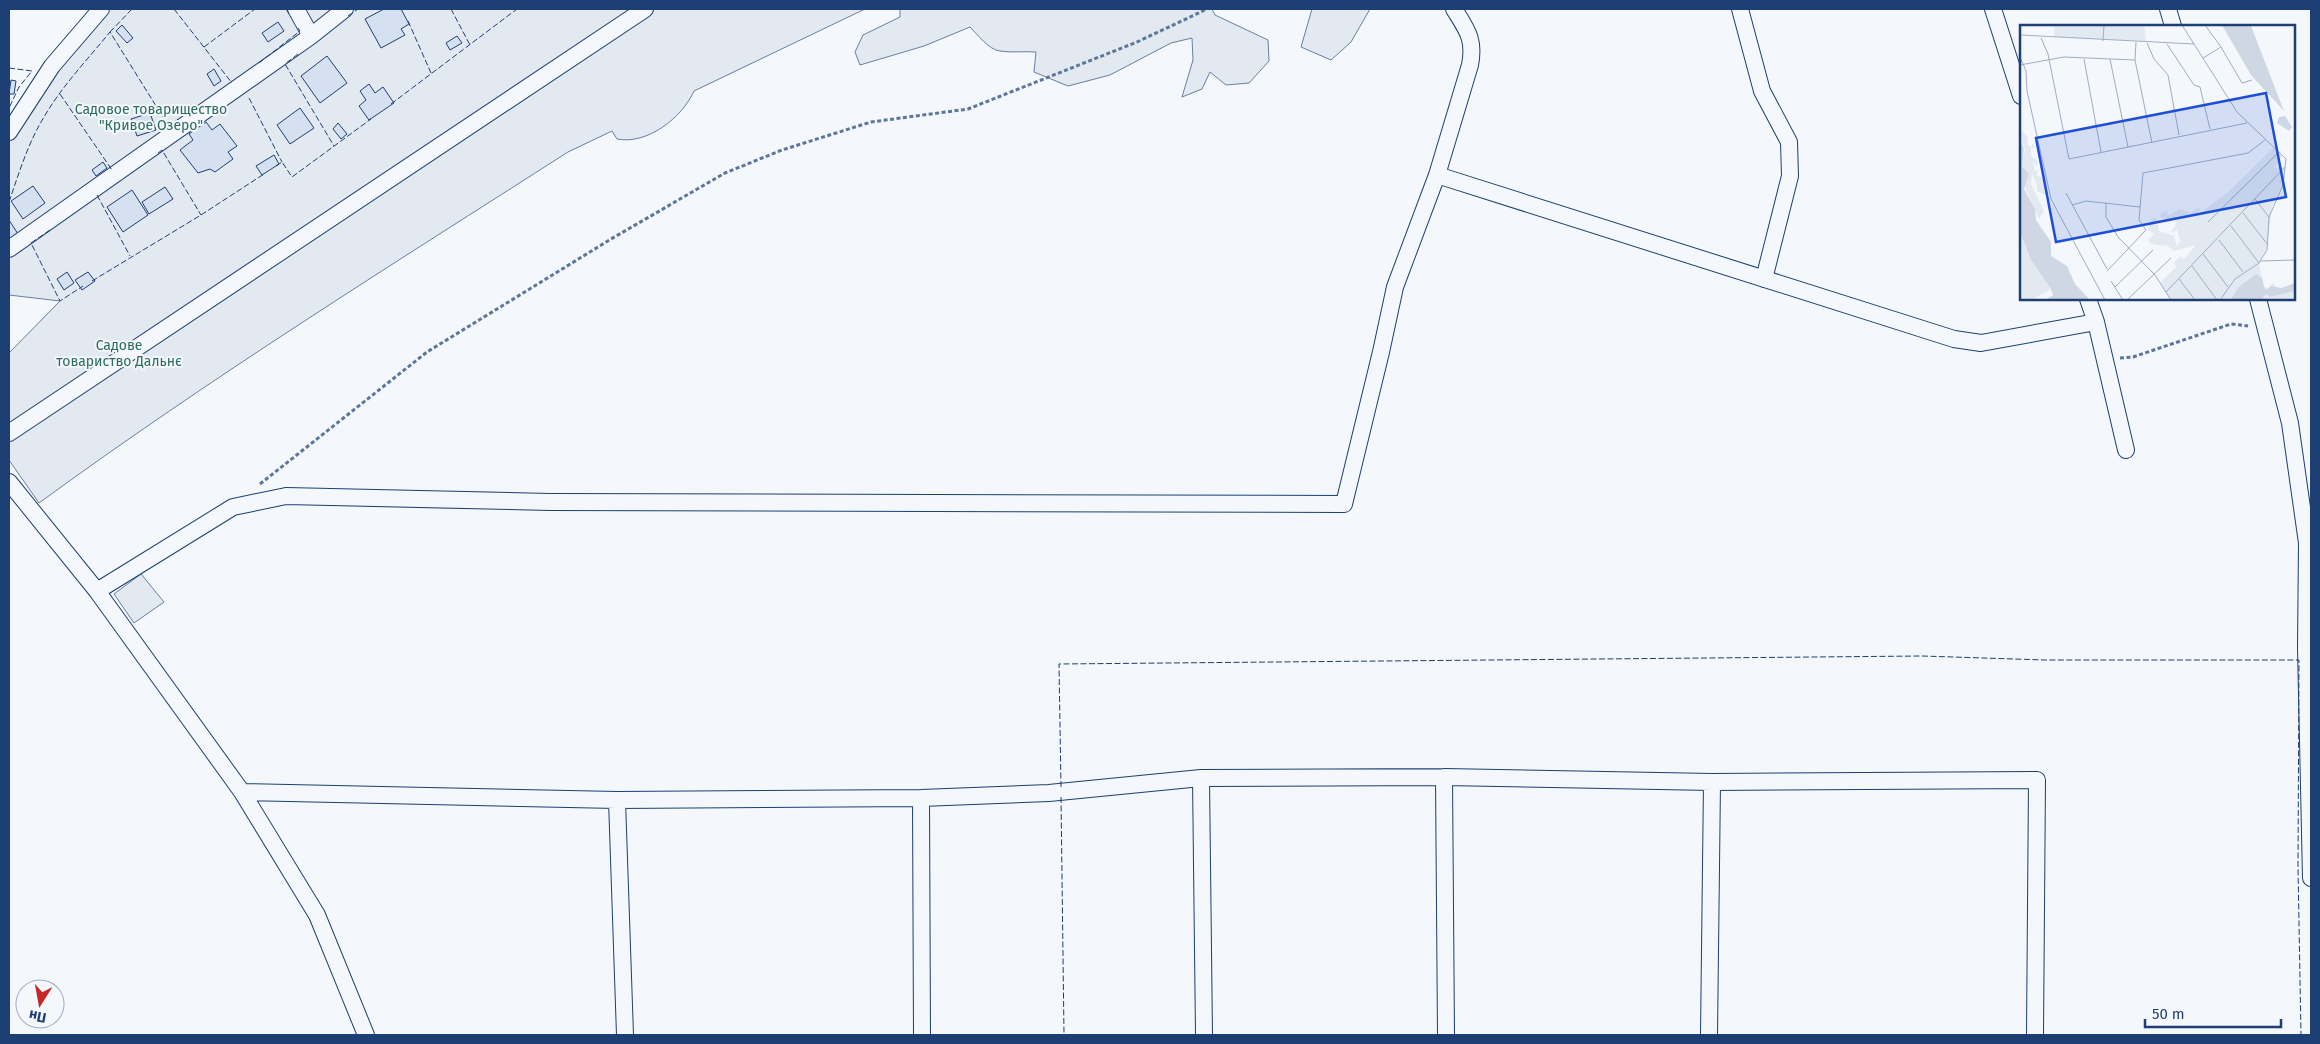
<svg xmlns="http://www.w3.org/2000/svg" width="2320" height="1044" viewBox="0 0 2320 1044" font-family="'Fira Sans',sans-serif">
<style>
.green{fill:#e3e9f0;stroke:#687fa3}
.building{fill:#d5e0f0;stroke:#1d3f73}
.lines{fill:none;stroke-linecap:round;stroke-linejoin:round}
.street-casing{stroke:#1d3f73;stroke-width:18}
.path{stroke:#5e769c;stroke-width:3;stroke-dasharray:4 2.5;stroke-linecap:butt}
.street{stroke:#f4f7fb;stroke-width:16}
.fence{stroke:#1d3f73;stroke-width:1;stroke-dasharray:6 2.5;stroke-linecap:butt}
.labels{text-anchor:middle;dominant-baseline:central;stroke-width:4;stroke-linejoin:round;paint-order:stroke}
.park-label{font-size:14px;fill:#2c6c60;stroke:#f4f7fb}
.inset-road{fill:none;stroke:#9eadc5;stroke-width:1}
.view{fill:#1d4ed8;fill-opacity:0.15;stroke:#1d4ed8;stroke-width:2.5}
.inset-edge{fill:none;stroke:#1d3f73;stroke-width:2.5}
</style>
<rect width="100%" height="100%" fill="#f4f7fb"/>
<path class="green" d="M101,9H865L694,91C682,118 647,145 617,139L612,131L568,152C390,266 210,378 39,503L9,460V353L60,301L9,295V132Z
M900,9H1212L1215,15L1268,40L1269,61L1249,83L1226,85L1210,72L1202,89L1182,97L1193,60L1192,38L1171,43L1110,75L1068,86L1034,72L1036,52C1024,51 1012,53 1000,51C989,50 977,34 970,27L924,46L860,65L855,52L863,35L900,17Z
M1312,9H1370L1351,42L1331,60L1301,47Z
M141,574L164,602L134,623L114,594Z"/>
<path class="building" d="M384,9H401L409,24L401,29L405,35L381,48L365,19Z
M278,22L284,31L268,42L262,33Z
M122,25L133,38L127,43L116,31Z
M457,36L462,43L450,50L446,43Z
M327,56L347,83L320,103L301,76Z
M214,69L221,81L214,86L207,74Z
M11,80L16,81L14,94H9Z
M369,84L375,93L383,87L394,103L369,120L359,106L366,100L360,91Z
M300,108L314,128L290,144L277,125Z
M150,113L156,130L137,136L131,119Z
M206,122L212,130L220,124L237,146L228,152L233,159L215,172L210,169L198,173L180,150L193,140L189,134Z
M338,123L347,134L341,139L333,129Z
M274,155L279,164L262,175L256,166Z
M103,162L107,168L96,176L92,170Z
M33,186L45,203L23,219L11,201Z
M165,187L173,199L149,214L142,202Z
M132,190L148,215L123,232L107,207Z
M9,220L18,234L9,240Z
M67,272L74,283L64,290L57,279Z
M88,272L95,281L82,290L75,280Z"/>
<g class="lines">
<defs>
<path id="street" d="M296,9L311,36
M1740,9L1762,91L1789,142L1790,176L1764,279
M1993,9L2021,96
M2168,9L2173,26
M9,132L52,66L101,9
M1437,175L1954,339L1981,343L2096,322
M9,249L311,36L345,9
M2088,299L2096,322L2126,450
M2258,299L2290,423L2307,543L2306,648L2311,878
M9,433L645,9
M9,482L97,591L242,792L317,915L366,1035
M97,591L233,507L286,496L550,502L1344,504L1381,352L1395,287L1437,175L1470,65C1475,39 1467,30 1454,9
M1444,777L1446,1035
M1201,778L1204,1035
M242,792L617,800L921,798L1049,793L1201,778L1444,777L1712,782L2037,780L2035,1035
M921,798L922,1035
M617,800L625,1035
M1709,1035L1712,782"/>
</defs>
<use href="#street" class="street-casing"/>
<path class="path" d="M2120,358L2133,357L2231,324L2248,326
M260,484L427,352L611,239L725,173L782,150L871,122L968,109L1137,42L1207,9"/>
<use href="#street" class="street"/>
<path class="fence" d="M174,9L232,83
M286,9L291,17
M451,9L470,45
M348,16L358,9
M408,21L431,73
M110,32L132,9
M204,47L255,9
M298,54L285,64L334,146
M259,63L300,31L298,28
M9,68L32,71L19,87L9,108
M60,94L112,170
M249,98L282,162
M391,104L517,9
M158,153L162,150L201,215
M276,166L282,162L292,177L371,119
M97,195L130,256
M9,202C19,173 28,143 44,117C62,86 88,59 110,32L171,130
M50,230L31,243L60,301L83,286
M92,281L201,215L264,174
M1061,787L1059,664L1922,656L2045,660H2299L2298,867L2301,1035
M1061,797L1064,1035"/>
</g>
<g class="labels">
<g class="park-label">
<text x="151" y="109">Садовое товарищество<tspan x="151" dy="16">"Кривое Озеро"</tspan></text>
<text x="119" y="345">Садове<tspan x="119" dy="16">товариство Дальнє</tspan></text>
</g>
</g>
<g transform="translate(2020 25)">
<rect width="275" height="275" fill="#f4f7fb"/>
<path d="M34,0H124L126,16L34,12ZM0,88L1,105L7,111L8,120L11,122L13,119L16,123H11V131L17,135V143L13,135L15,146L19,145L16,150L22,153L27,171L17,166V159L12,149L11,159L24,186L19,194L5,162L9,149L2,140L5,124L0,111ZM253,123L262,131L255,143L265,142V152L252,181L248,220L239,239L244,262L248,264L252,258L257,263L254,261L248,266L245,265L243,261L212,271L210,275H201L204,267L200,275H151L140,258L156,242L154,237L161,231L164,234L176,220L154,226L148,221L131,219L128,215L134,209L128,205L131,194L136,192L139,206L154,211L157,221L160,216L157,204L153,208L151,206L155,202L156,194L147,195L140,192L141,188L147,185L148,191L159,184L170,188L180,182L178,190L207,168ZM0,207L11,235L31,264L11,275H0ZM275,266V275H241L245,269L250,272Z" fill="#e3e9f0"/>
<path d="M202,0L231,1L264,86L231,50ZM265,91L272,102L269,106L257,98L259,92ZM0,114L4,124L2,141L9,149L4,164L15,184L16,195L31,217V231L47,241L55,259L70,275H25L33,270L31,264L11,235L0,207ZM236,249L242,253L245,265L252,261L261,263L275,258V266L250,272L246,269L241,275H210L219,262Z" fill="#cfd7e4"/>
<path class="inset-road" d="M162,0L217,87L266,134L263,160L249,192L247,225L239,238L215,254L200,275M185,0L201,22M0,10L174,19M21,13L28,29L49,134L227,98M83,16L84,0M116,17L115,35L132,118M127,18L134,34L148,50L159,110M147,19L174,60L180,62L190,104M0,32L6,46L7,66L31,174L85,275M183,33L201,22L222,58L232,55M64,34L81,127M90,34L108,122M0,40L44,32L115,35M275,113V134M46,168L87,244M235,174L249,192M86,178V192L98,212L135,250L151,275M52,180L66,176L120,182M223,188L248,220M188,197L259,127M211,201L239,238M199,215L223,247M183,229L208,262M241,236L275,235M172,241L197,275M87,246L126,205L119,195L123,148L228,128L245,115M159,254L175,275M91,256L103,275M95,262L133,225M146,267L265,142M107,275L151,233"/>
<path class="view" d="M246,68L266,172L36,217L16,113Z"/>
<rect width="275" height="275" class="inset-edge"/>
</g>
<rect width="2320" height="1044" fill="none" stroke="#1d3f73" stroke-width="20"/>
<g transform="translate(40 1004) rotate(191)"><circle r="24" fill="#f4f7fb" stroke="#9eadc5"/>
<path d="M0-4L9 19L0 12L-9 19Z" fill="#c62828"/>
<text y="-8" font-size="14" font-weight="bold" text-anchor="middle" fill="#1d3f73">Пн</text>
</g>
<path d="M2145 1019v8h136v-8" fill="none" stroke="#1d3f73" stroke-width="2.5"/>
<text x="2152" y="1019" font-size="15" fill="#1d3f73" stroke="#f4f7fb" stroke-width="4" paint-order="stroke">50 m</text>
</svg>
